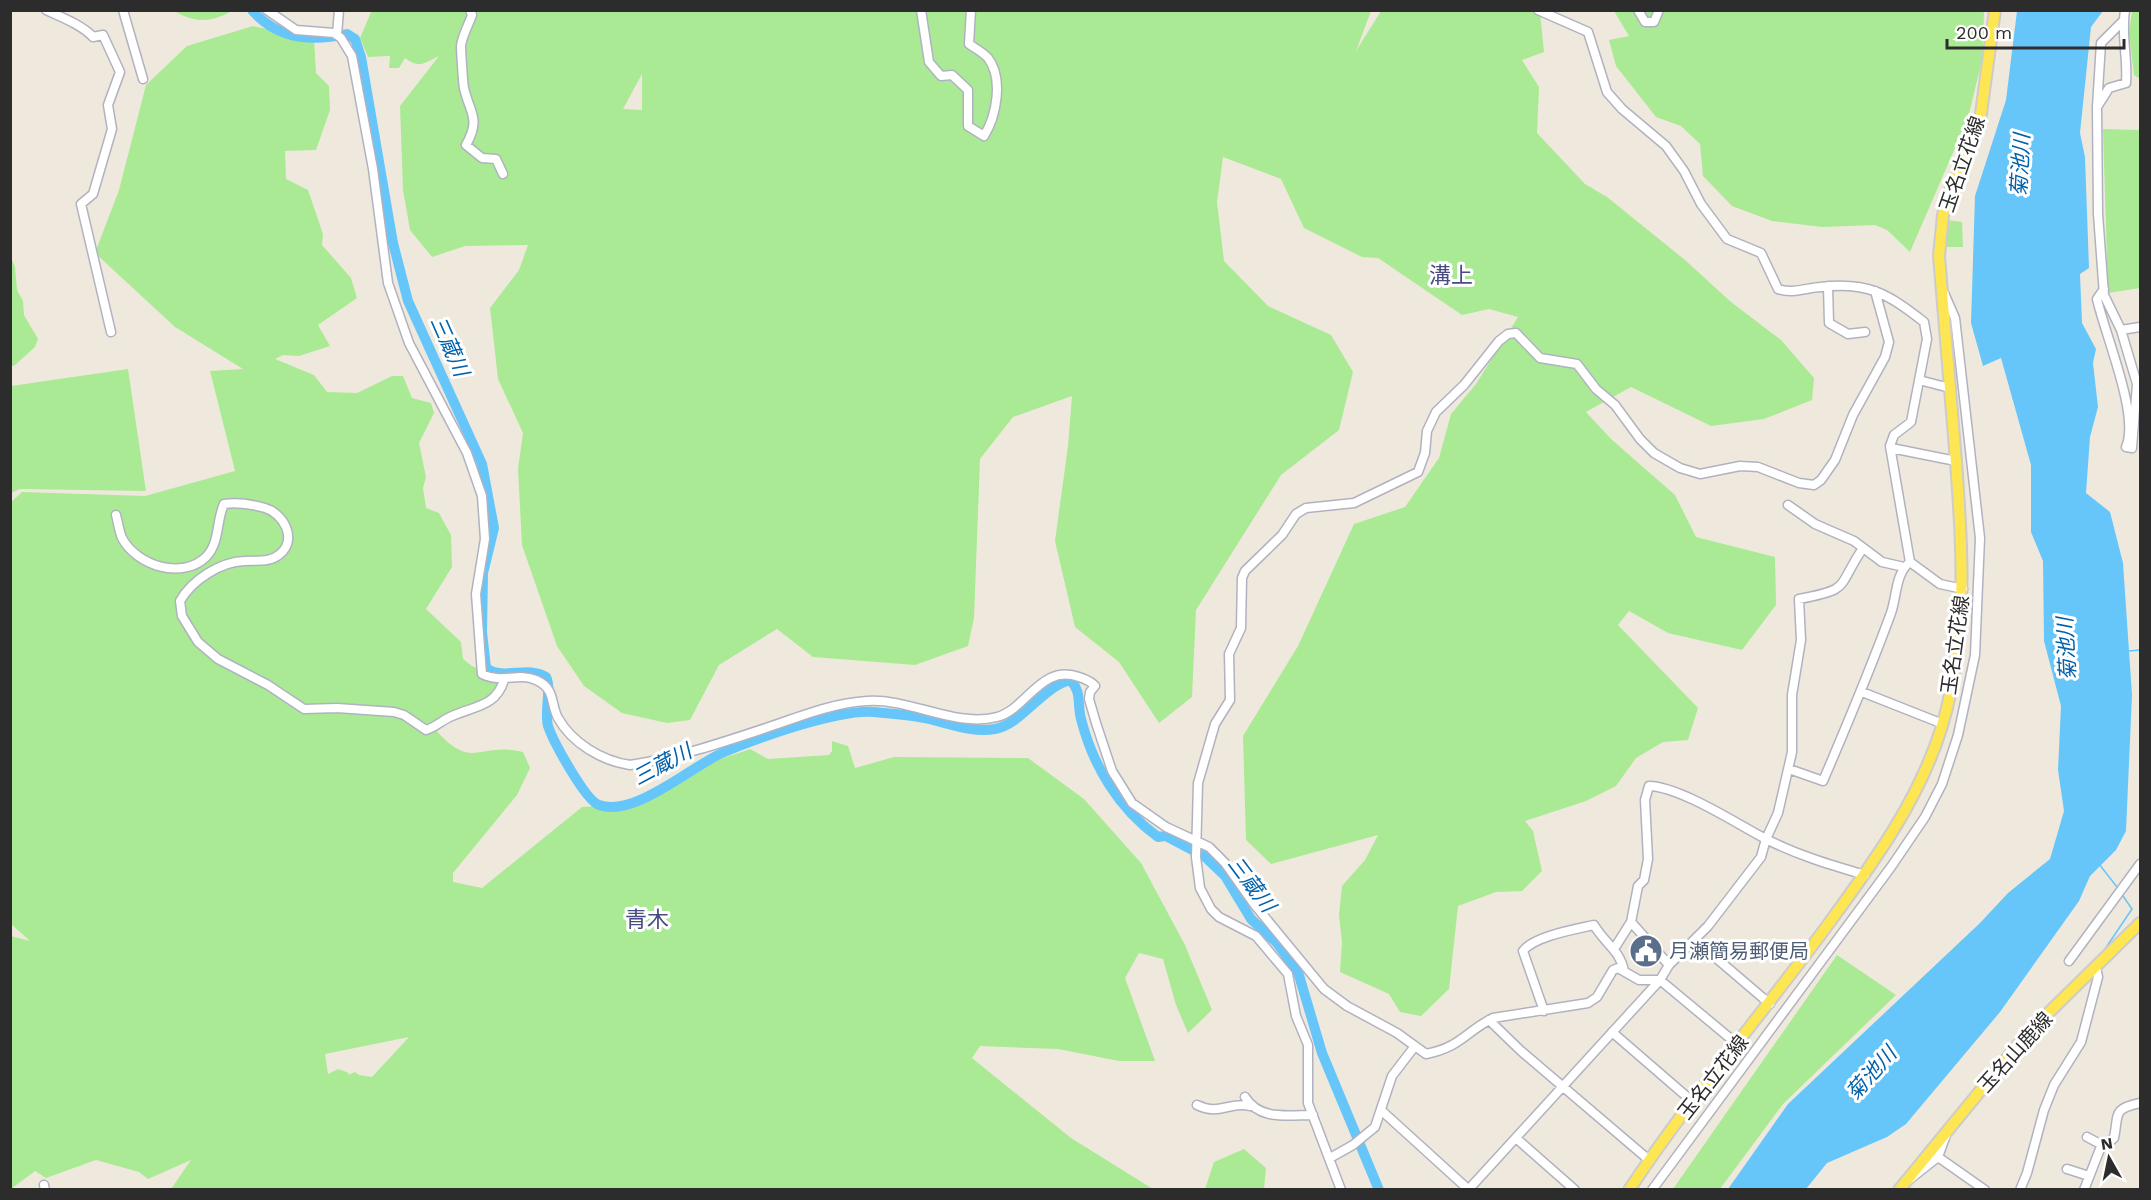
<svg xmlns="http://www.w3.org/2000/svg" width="2151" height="1200" viewBox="0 0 2151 1200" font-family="'Work Sans','Noto Sans JP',sans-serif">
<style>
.green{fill:#aaea94;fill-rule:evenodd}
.water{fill:#66c6fa}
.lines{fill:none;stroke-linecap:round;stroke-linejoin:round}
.stream{stroke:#66c6fa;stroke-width:1.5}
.river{stroke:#66c6fa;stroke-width:10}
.minor-casing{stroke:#b1b2c1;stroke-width:11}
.major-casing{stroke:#ccc;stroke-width:14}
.minor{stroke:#fff;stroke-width:8}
.major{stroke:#fee552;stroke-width:10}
.labels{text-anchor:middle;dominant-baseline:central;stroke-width:6;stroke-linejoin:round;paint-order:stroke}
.street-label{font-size:20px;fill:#2c2c2c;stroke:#fff}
.service-label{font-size:20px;fill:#4e5e75;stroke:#fff;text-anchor:start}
.water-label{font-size:21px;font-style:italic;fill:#0061ac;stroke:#fff}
.quarter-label{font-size:22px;fill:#474c82;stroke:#fff}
</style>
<rect width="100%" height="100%" fill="#efe9dd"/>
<path class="green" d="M372,10L1371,11L1356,51L1381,11H1542L1540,12L1544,52L1522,60L1539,87L1537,133L1585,184L1607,197L1685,260L1731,302L1781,340L1814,378L1812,400L1764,419L1711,426L1631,387L1586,412L1611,439L1675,495L1696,537L1775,557L1776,605L1742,650L1668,633L1629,611L1618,625L1698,708L1688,740L1663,742L1636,758L1616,786L1586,801L1525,821L1533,831L1542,871L1522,891L1496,892L1458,906L1449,989L1421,1016L1400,1012L1389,994L1340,972L1342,942L1339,915L1342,886L1365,860L1378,835L1271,864L1246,840L1243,736L1298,646L1354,524L1405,507L1439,458L1451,414L1476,384L1518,317L1489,309L1462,315L1378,258L1362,257L1304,228L1281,179L1223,157L1217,202L1224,261L1268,306L1331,335L1353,372L1339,430L1281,475L1196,610L1192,697L1159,723L1119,662L1075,627L1055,541L1068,446L1072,396L1013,417L980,459L974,618L968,646L915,665L813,657L777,629L719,665L690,720L667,723L622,713L584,686L557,646L522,545L518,469L523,433L498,379L490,308L519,270L528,245L465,246L432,257L410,230L403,190L400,106L439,56C425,63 419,69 405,58L399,68H389L390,56L368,57L360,38ZM642,74V110L623,109Z
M174,11L231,10L232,11C210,23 195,23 174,11Z
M1614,11H1984L1983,56L1968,118L1910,252L1887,230L1875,225L1822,227L1772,221L1732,206L1703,176L1700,144L1681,126L1656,117L1616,66L1609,40L1629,36Z
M2132,11H2140V79L2134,75L2129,32Z
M253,26L314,39L316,73L329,86L330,110L316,150L285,151L286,179L308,190L323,234L322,245L351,278L357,298L318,325L330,346L299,356L283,355L275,359L314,375L327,392L357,393L392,376H403L412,398L431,403L434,413L419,443L426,477L423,488L426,508L439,513L451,535L452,567L426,609L461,642L463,659L472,666L504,680L495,698L434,728C473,773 477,741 523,752L530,768L517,795L453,873V882L482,888L582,807C598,805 612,808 628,804C656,796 677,782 702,767C716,759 734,755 750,749L768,759L829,755L832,751V741L848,746L855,768L894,757L1028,758L1084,799L1141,863L1185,945L1212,1010L1188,1033L1176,1005L1163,959L1139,953L1125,978L1155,1061H1119L1058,1049L980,1046L972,1058L1071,1138L1153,1189H171L191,1160L148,1179L139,1172L96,1160L46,1178L35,1171L11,1189V936L30,941L11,924V502L22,492L145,496L235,471L210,371L243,369L175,327L95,253L119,190L146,85L187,46ZM409,1037L372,1077L359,1075L355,1072L348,1075L349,1073L338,1069L328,1074L325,1054Z
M2103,129L2140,130V288L2108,293Z
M1947,220L1962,222L1963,247H1945Z
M11,257L15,267L17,290L23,301L24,315L38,339L35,347L14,366L10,365Z
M128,369L146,491L20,489L11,493V386Z
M1837,955L1896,995L1783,1104L1720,1189H1673Z
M1244,1149L1266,1168L1264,1189H1205L1214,1162Z"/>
<path class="water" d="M2017,11H2103L2091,27L2080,133L2085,157L2089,268L2080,274L2082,323L2096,349L2093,363L2098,407L2090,437L2086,493L2110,512L2123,563L2132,695L2126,831L2116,850L2090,876L2079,901L2000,1012L1906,1124L1887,1137L1827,1163L1806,1189H1728L1788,1104L1980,923L2008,893L2050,859L2064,811L2058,770L2061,706L2044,641L2043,561L2031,532V465L2001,358L1983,366L1971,323L1975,196L2006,100Z"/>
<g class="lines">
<path class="stream" d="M2129,651L2140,650
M2099,864L2117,887
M2103,952L2132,909L2123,896
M2074,1061L2080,1050"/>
<path class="river" d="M252,10C277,39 312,42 347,34L355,39L361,57L393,243L408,301L482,464L494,528L483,573L482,632L486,668C504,681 527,665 546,677C552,688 544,711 548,726C553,741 585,800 599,805C634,818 692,766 722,753C757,738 838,709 874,712C891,714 912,715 929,719C949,724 974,733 995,729C1022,724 1041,688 1070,680C1082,691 1077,704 1081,719C1093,766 1119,809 1158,837L1166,836L1204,856L1225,876L1251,919L1277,943L1298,972L1322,1053L1379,1190"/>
<defs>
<path id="minor" d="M46,10C61,17 82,25 93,37L103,35L120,72L108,105L112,129L93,194L81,204L111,332
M123,10L143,79
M267,10L296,30L334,33L341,38L352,56L373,169L388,283L409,343L467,453L482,496L485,539L476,594L482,674C502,684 518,672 536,680C556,689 550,703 558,718C572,743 602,761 630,765C676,758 721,743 766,728C799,717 832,703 867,701C910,698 955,728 997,717C1026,710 1041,663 1079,677C1085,679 1091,681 1095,686L1090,692L1089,699L1096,723L1112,771L1132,803L1166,827L1209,847L1225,863L1254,904L1324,989L1347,1006L1397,1033L1426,1054C1461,1047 1465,1032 1493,1018L1588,1003L1597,997L1613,970L1618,968L1639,980H1660L1737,1044
M470,10L472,15C469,24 462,36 461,46C461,50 463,84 464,88C470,114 481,118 466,145L482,158L496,159L503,174
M921,10L929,62L941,76L952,75L968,90V126L984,136C996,117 1004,79 988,58C984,53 975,48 969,44L971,10
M1538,10L1588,32L1607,92L1622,109L1666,146L1684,171L1701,204L1727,239L1761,253L1778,289C1791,294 1807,288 1820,287C1868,281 1888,294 1924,322L1927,339L1911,422L1894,435L1890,446L1910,562L1940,584L1963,589
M1638,10L1645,22H1654L1659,10
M2125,10C2121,35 2128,58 2126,83L2109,88L2097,107L2098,214L2104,295L2121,330L2140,327
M337,35L339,10
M2097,107L2101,43L2123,21
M1828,286L1829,323L1848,334L1865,332
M2104,289L2097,299C2105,335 2140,416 2126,447L2132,448L2137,384L2121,330
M1919,380L1950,388
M1891,448L1956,461
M1788,505L1815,524L1854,541L1882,562L1904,567
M116,515C118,522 119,531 122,538C137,566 182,580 206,557C220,543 216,521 224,504C238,502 251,504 265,508C283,513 298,539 280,554C270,563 256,560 244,561C220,562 192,580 180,601L182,616L198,642L218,659L268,685L304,709L337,708L394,712L404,715L426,730C436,727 442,720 452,716C474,706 496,707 504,680
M1862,692L1943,724
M1789,769L1823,781C1847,725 1870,670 1891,613C1897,596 1895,574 1910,562
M1631,922L1669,965
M1695,940L1770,1004
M1614,949L1631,922L1638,886L1644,880L1648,859L1645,800L1649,786C1681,787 1737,824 1766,839C1797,855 1831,865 1865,875
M2069,961L2140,864
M1544,1011L1523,951C1534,936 1577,929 1594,925C1605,944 1620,950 1624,971
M1489,1020L1521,1051L1649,1160
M1612,1032L1693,1102
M1245,1097C1260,1121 1288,1115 1313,1115
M1197,1105C1219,1116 1230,1101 1250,1106
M1382,1111L1469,1190
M2087,1137L2104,1146
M1516,1138L1575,1190
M1938,1157L1946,1135
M1330,1158L1353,1145L1375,1127L1392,1076L1415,1046
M2067,1169L2089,1176
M1910,1179L1938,1157L1985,1190
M44,1185L45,1190
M1469,1189L1660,980L1669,965L1708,926L1761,857L1766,839L1778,813L1792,752V695L1801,640L1799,599C1852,589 1836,588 1863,548
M1341,1190L1308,1103V1045L1296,1016L1288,974L1256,936L1219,917L1211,909L1200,888L1196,857L1198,783L1215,724L1230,700L1229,654L1241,628L1242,578L1245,571L1282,535L1296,514L1306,508L1354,503L1418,472L1425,453L1427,431L1436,412L1464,385L1499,341L1508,334L1516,333L1540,358L1577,364L1596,389L1615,405L1640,439L1654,453L1680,468L1700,474L1740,466L1758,467L1799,483L1814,485L1821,480L1835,460L1853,415L1885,357L1889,342L1875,291
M1652,1190L1891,867L1925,817L1942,784L1958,735L1975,655L1980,538L1955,318L1944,293
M2020,1190L2027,1173L2044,1110L2054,1085L2081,1042L2098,977L2096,967
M2084,1190L2100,1149L2114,1138C2119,1114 2112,1109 2140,1103"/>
<path id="major" d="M1629,1190C1691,1096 1766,1010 1832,919C1876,859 1920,798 1942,726C1970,633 1962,533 1954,437C1949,377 1944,316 1939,256L1943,215L1948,195L1980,121L1995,10
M1899,1190L2026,1035L2140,923"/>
</defs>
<use href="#minor" class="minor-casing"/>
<use href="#major" class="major-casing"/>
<use href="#minor" class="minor"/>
<use href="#major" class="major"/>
</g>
<defs>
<symbol id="civic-disc" viewBox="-11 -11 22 22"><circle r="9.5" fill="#5c6f8a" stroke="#fff"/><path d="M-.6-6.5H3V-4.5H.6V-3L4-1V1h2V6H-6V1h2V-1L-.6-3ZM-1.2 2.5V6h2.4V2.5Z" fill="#fff"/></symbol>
</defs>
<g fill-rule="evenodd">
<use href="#civic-disc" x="1627" y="932" width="38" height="38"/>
</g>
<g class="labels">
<g class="street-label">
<text transform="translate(1962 164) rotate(-71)">玉名立花線</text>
<text transform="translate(1955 645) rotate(-82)">玉名立花線</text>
<text transform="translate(2015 1052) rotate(-48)">玉名山鹿線</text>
<text transform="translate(1713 1077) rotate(-52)">玉名立花線</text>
</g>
<g class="service-label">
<text x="1669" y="951">月瀬簡易郵便局</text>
</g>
<g class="water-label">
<text transform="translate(2020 165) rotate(-87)">菊池川</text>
<text transform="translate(450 346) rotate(66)">三蔵川</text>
<text transform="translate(2066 649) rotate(-93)">菊池川</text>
<text transform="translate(662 764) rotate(-28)">三蔵川</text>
<text transform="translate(1252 884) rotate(53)">三蔵川</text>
<text transform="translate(1871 1073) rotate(-48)">菊池川</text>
</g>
<g class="quarter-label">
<text x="1451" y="275">溝上</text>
<text x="647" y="919">青木</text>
</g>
</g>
<rect width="2151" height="1200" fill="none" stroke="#2c2c2c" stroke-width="24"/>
<g transform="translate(2109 1158) rotate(351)" stroke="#ffffff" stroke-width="4.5" paint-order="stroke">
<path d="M0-4.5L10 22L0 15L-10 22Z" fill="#2c2c2c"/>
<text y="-9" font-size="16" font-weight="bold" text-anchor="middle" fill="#2c2c2c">N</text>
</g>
<path d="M1947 39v9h177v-9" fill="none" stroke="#2c2c2c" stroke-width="3"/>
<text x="1956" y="39" font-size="18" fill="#2c2c2c" stroke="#ffffff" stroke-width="4.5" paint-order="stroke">200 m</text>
</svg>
